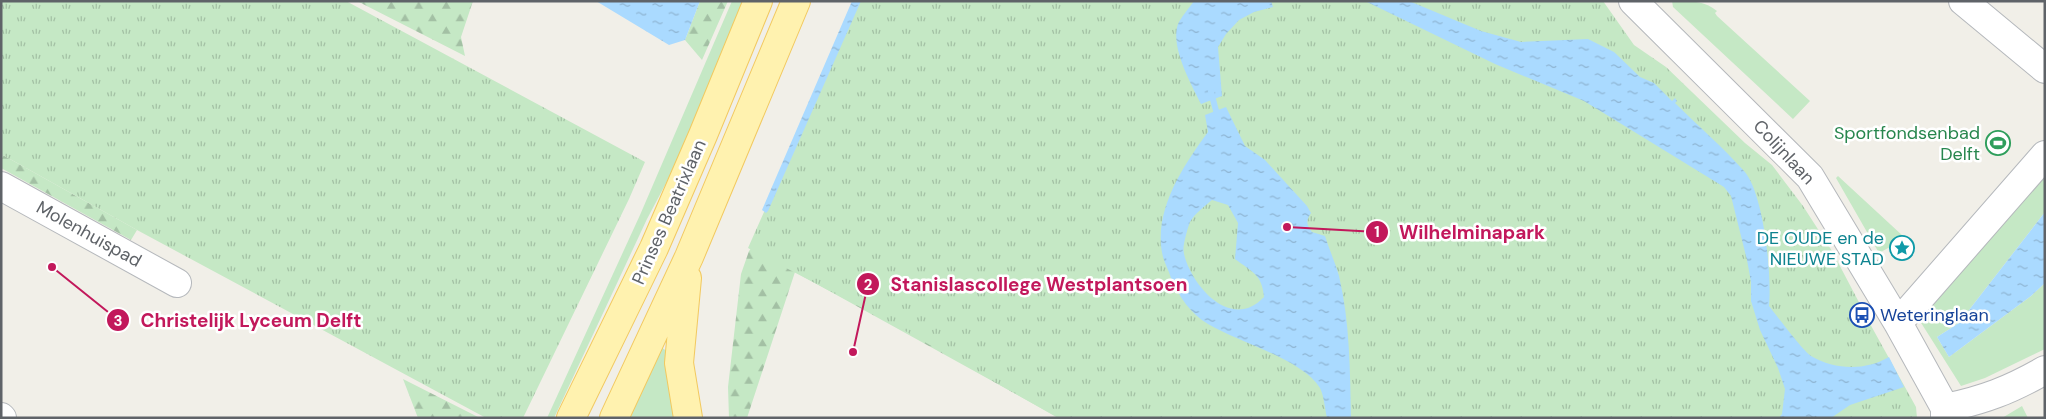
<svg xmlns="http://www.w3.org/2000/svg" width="2046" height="419" viewBox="0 0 2046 419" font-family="'DM Sans',sans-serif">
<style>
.grass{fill:#c5e8c5}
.forest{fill:url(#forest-firs)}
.park{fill:url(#park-tufts)}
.water{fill:url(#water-ripples);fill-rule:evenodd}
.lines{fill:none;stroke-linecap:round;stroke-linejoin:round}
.stream{stroke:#aadaff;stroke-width:6}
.minor-casing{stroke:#b5b8bc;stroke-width:30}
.major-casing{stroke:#f2c960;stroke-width:30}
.minor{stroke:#fff;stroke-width:28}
.major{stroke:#fff2af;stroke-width:28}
.labels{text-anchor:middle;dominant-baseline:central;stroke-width:5;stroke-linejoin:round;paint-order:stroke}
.leisure-label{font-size:18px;fill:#27864d;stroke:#fff;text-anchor:end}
.street-label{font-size:18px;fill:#5f6368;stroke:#fff}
.culture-label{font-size:18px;fill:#0d838f;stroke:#fff;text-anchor:end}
.transit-label{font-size:18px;fill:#164399;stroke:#fff;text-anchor:start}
.leader{fill:none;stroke:#c2185b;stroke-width:2}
.callout-dot{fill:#c2185b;stroke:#fff;stroke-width:2}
.mark-label{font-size:15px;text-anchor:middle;font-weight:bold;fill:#fff}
.callout-label{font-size:19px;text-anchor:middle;font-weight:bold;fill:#c2185b;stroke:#fff;stroke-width:5;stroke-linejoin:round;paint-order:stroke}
</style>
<defs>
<pattern id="forest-firs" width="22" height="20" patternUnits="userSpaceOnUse" patternTransform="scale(1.25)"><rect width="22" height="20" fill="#c5e8c5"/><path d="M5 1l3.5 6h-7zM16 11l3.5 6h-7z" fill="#a3c0a4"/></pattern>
<pattern id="park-tufts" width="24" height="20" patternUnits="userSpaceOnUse" patternTransform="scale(1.25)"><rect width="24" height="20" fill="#c5e8c5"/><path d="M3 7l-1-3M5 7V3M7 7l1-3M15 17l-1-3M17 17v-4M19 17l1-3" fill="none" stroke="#a3c0a4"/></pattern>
<pattern id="water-ripples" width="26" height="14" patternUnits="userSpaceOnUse" patternTransform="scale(1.25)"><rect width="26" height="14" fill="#aadaff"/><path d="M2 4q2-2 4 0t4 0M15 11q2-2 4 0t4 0" fill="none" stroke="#8eb4d2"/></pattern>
</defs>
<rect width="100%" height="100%" fill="#f1efe8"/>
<path class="grass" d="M732,1H745L682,153L647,219L554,418H547L640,215Z
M1672,1C1689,1 1704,0 1717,11L1715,13L1717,16L1810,101L1793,119L1673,7Z
M2045,166V212L1959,323L1937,337L1949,357L2031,296L2045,283V349L1985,378L1961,386L1918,318Z
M1838,176L1903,236L1899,242L1879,253L1836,178Z
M661,347L668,352L680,418H629Z
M2022,406L2028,418H2002Z"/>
<path class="forest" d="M357,1H473L461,37L465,56Z
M700,1H728L702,60L685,40Z
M1,154L137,230L131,240L1,168Z
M759,242L1059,418L795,272L747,418H729L728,387L741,274L749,251L752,247Z
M403,379L480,418H418Z"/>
<path class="park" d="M1,1H346L645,162L629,199L523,418H486L137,230L1,154Z
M858,1H1603L1634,45L1666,67L1745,143L1772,165L1803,206L1832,251L1862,308L1856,312L1863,325L1869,322L1916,407L1917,418H1058L900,328L748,248Z"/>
<path class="water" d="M596,1H700L685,40L669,45Z
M852,1H861L768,211L766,213L762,210Z
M1194,1H1271L1273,7L1254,12L1239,20L1226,34L1218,47L1222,96L1201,104C1191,84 1170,47 1178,24C1182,16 1189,8 1194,1Z
M1365,1H1409L1481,31L1521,42L1588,39L1614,52L1640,77L1654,83L1672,101L1675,98L1677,101L1675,103C1698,126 1723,147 1744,171C1764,193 1772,276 1769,306C1777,316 1803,351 1811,356C1835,370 1865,371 1889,357L1904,387L1850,405L1831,418H1779L1782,414L1785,389L1778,368L1760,330L1751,301V282L1747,260L1731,196L1724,187L1584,101L1495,64Z
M1226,107L1245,146L1265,160L1307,206L1311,213C1306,220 1306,225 1312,232L1325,236C1329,249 1335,262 1339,276C1350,322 1350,371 1351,418H1327C1325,409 1324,396 1320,388C1302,359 1238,342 1208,324C1191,314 1179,297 1171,278C1169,271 1165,264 1163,257C1152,212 1183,166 1208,132L1205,115ZM1212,200L1228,205L1238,223L1235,259C1252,272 1262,274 1264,297C1236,327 1203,297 1190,270C1186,262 1182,252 1184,244C1185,238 1188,227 1190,222C1195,213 1205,206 1212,200Z
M2045,212V283L2031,296L1949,357L1937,337L1959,323Z"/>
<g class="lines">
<path class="stream" d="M1211,92L1218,118"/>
<defs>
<path id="minor" d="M1633,1L1810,177L1898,323L1945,408V418
M1963,1L2045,69
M1,186L177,283
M1898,323L2045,155
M1945,408C1984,400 2010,390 2045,370
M1,417L2,418"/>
<path id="major" d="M687,278L679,363L688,418
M571,418L654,248L703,135L758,1
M614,418L689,257L796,1"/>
</defs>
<use href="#minor" class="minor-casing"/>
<use href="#major" class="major-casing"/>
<use href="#minor" class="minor"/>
<use href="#major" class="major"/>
</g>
<defs>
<symbol id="stadium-ring" viewBox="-11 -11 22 22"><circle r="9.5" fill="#fff" stroke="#2e9e5b" stroke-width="1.5"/><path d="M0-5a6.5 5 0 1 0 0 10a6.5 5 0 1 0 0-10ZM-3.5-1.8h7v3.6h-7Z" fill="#2e9e5b"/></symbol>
<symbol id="sight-ring" viewBox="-11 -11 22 22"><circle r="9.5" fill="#fff" stroke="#0f9aa8" stroke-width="1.5"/><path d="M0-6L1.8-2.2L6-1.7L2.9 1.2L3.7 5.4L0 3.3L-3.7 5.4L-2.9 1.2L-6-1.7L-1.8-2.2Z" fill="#0f9aa8"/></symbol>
<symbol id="bus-ring" viewBox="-11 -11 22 22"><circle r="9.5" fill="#fff" stroke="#1a4fb4" stroke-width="1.5"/><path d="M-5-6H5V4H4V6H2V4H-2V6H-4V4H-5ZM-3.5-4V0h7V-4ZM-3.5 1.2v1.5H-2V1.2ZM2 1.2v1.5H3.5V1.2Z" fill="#1a4fb4"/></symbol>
</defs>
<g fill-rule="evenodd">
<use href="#stadium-ring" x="1984" y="129" width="28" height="28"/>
<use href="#sight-ring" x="1888" y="234" width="28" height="28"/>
<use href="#bus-ring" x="1848" y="301" width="28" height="28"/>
</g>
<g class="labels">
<g class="leisure-label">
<text x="1980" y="133">Sportfondsenbad<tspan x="1980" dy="21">Delft</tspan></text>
</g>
<g class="street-label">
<text transform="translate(1784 152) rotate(47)">Colijnlaan</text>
<text transform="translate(669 212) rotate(-66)">Prinses Beatrixlaan</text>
<text transform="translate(89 234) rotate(29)">Molenhuispad</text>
</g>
<g class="culture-label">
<text x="1884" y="238">DE OUDE en de<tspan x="1884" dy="21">NIEUWE STAD</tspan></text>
</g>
<g class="transit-label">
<text x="1880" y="315">Weteringlaan</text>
</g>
</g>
<path class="leader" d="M1287 227L1377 232M853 352L868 284M52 267L118 320"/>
<g class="callout-dot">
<circle cx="1287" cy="227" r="5"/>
<circle cx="853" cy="352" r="5"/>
<circle cx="52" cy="267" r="5"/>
<circle cx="1377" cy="232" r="12"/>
<circle cx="868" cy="284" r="12"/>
<circle cx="118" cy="320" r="12"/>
</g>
<g class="mark-label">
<text x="1377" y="237">1</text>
<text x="868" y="290">2</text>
<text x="118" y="326">3</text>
</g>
<g class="callout-label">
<text x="1472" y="239">Wilhelminapark</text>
<text x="1039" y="291">Stanislascollege Westplantsoen</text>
<text x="251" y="327">Christelijk Lyceum Delft</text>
</g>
<rect width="2046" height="419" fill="none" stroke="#5f6368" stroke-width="5"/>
</svg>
